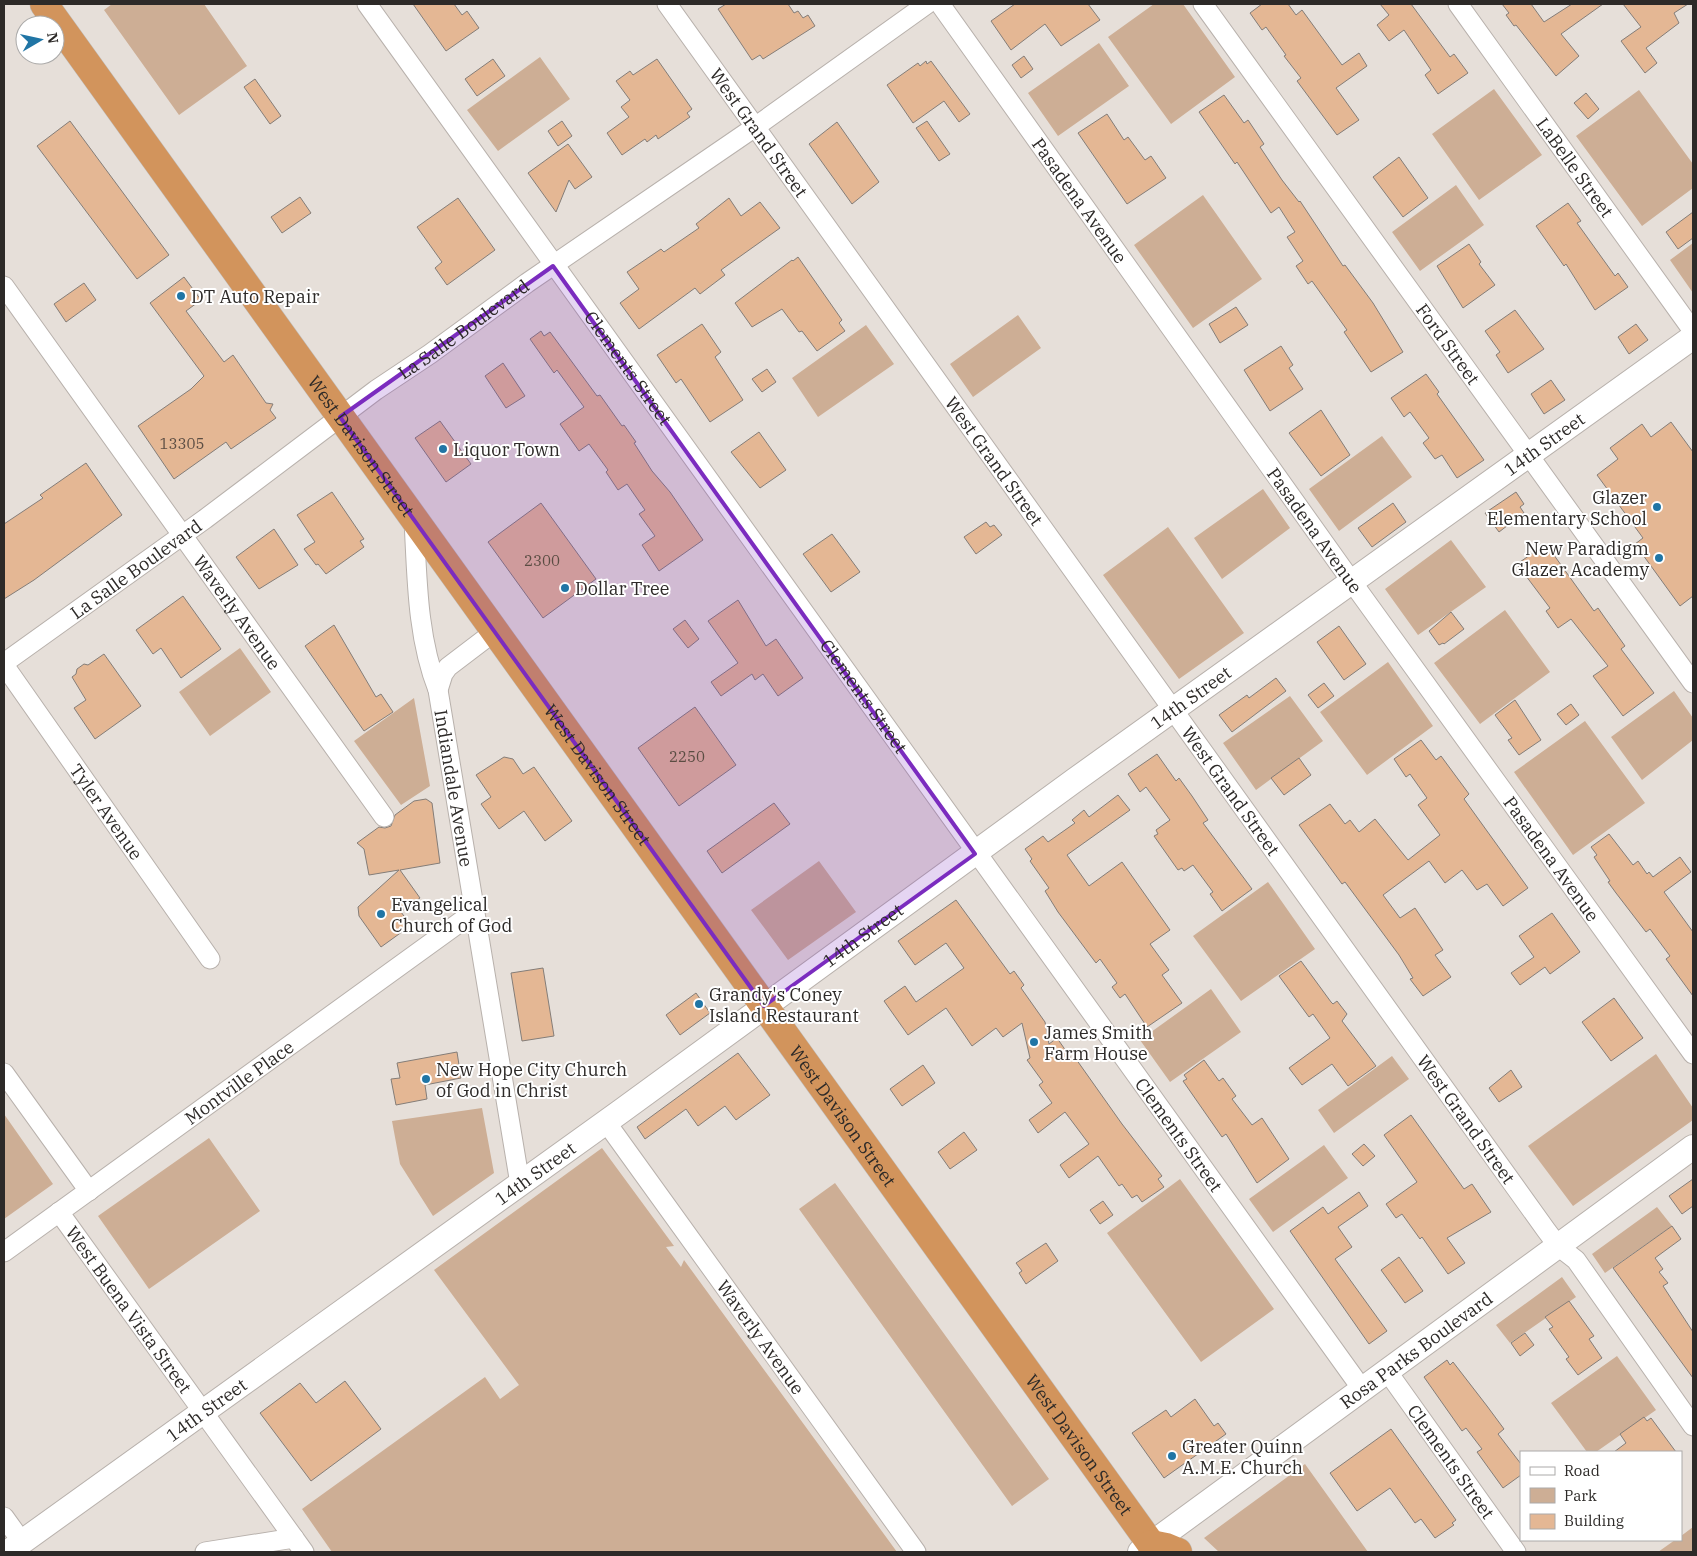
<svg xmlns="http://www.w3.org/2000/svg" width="1697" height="1556" viewBox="0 0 1697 1556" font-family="'IBM Plex Serif',serif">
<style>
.green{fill:#cdae95}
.building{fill:#e4b794;stroke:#847d78}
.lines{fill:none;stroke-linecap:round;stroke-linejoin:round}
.minor-casing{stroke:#b8b1ac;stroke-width:21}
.tertiary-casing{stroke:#b8b1ac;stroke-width:26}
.trunk-casing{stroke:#c0bfbe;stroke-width:29}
.minor{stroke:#fff;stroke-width:19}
.tertiary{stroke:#fff;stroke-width:24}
.trunk{stroke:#d2945c;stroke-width:28}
.marked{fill:#7b2cbf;fill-opacity:0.2;stroke:#7b2cbf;stroke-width:4;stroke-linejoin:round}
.poi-dot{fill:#2075a5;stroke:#fff;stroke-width:2}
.labels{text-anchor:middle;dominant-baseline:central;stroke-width:4;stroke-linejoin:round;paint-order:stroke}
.number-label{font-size:15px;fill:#5b4d43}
.street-label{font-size:18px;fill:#2d2a28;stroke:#fff}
.poi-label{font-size:18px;fill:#2d2a28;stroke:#fff;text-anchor:start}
</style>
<rect width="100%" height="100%" fill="#e6dfd9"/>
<path class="green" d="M112,4H204L247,66L179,115L104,10Z
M1154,4H1183L1235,77L1171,124L1108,37Z
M1099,43L1129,86L1058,136L1028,93Z
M540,57L570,99L498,151L467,110Z
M1494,89L1542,155L1479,200L1432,134Z
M1639,90L1693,164V188L1642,226L1576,136Z
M1456,185L1484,225L1420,271L1392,232Z
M1203,195L1262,279L1193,328L1134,245Z
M1693,243V293L1670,260Z
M1018,315L1041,348L973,397L950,364Z
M866,325L894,364L818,417L792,378Z
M1382,436L1412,477L1339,531L1309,489Z
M1263,489L1290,528L1222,579L1194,538Z
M1168,527L1244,633L1179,679L1103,575Z
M1451,540L1486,587L1418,635L1385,589Z
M1505,610L1550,672L1480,724L1434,663Z
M240,648L271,692L210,736L179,692Z
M1388,662L1433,726L1367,775L1320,712Z
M1674,691L1693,718V740L1642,780L1611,737Z
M1290,696L1323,741L1256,790L1223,743Z
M414,698L430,786L401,805L354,741Z
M1585,721L1645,803L1573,855L1514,772Z
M819,861L856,912L788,960L751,910Z
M1268,882L1315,949L1241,1001L1193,936Z
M1211,989L1241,1032L1170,1082L1140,1040Z
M1656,1054L1693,1108V1120L1573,1206L1528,1146Z
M1392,1056L1409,1079L1334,1133L1318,1110Z
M482,1108L494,1173L433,1216L400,1164L392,1121Z
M4,1114L53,1184L4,1219Z
M209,1138L260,1211L149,1289L98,1216Z
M1324,1145L1348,1178L1273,1232L1249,1199Z
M602,1148L674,1246L666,1247L681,1267L684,1260L897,1552H332L302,1509L485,1377L500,1399L519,1385L434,1270Z
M1180,1179L1274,1309L1201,1362L1107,1233Z
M835,1183L1049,1479L1012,1506L799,1209Z
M1657,1207L1672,1226L1605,1273L1592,1254Z
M1562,1277L1576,1297L1510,1343L1496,1325Z
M1617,1356L1656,1410L1596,1452H1587L1551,1403Z
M1305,1464L1368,1552H1219L1204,1538Z
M1693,1527V1552H1658L1675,1540H1681V1536Z"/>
<path class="building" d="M413,4H454L462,15L467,11L479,28L446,51Z
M726,4H788L794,13L798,11L803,18L808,15L815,26L763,59L760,55L752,60L718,9Z
M1015,4H1088L1100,20L1061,46L1045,24L1011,50L991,21Z
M1262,4H1288L1296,15L1302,10L1342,65L1359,53L1367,66L1336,88L1359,120L1337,135L1297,81L1301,78L1284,56L1286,55L1266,27L1262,30L1250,13Z
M1380,4H1411L1450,57L1454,54L1468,73L1438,94L1425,75L1431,70L1404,30L1389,41L1377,25L1389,15Z
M1502,4H1531L1544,22L1572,4H1603L1561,34L1579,56L1556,76L1516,25L1514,26L1506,15L1509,13Z
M1623,4H1688L1674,13L1679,23L1646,48L1657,63L1645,73L1621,41L1641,27Z
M1024,56L1033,69L1021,78L1012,65Z
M493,59L505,76L477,96L465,79Z
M657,59L692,109L687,113L690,117L658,139L656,135L647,142L645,139L622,155L607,133L629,117L621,107L630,100L616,81L630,71L633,75Z
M926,61L927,64L931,61L970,114L959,122L944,101L913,123L887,85L918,63L920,66Z
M255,79L281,116L270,124L244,87Z
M1586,93L1599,109L1588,119L1574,103Z
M1224,95L1244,123L1248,120L1264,144L1260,147L1282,180L1299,202L1300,201L1343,266L1345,265L1373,303L1403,352L1371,372L1344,332L1347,330L1312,281L1308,284L1296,266L1303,261L1287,237L1295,232L1279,207L1271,213L1237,162L1235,164L1199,112Z
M1107,114L1124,140L1128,137L1145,160L1151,156L1166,178L1127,204L1078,133Z
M70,121L169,255L137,279L37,146Z
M562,121L572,136L558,146L548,131Z
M927,121L950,154L939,161L916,128Z
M837,122L879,182L852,204L809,144Z
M568,144L592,177L575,189L569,180L556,212L528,173Z
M1399,157L1428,198L1403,217L1373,177Z
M300,197L311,213L282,233L271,217Z
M458,198L495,250L447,285L435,268L442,262L417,227Z
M729,198L741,216L760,202L780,228L721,270L725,275L700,294L695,288L639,329L620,303L639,289L627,272L661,249L664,252L699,228L696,224Z
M1568,203L1581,221L1577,223L1615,276L1618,273L1628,287L1595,310L1566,264L1564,266L1536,226Z
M1693,212V238L1678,249L1666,232Z
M1469,244L1481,262L1479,264L1495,285L1463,308L1437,266Z
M798,257L842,320L839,323L845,331L817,351L802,331L799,332L782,309L752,327L735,303L792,260L793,261Z
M184,277L201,300L186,311L224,362L233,355L266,403L273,404L270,410L276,418L231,449L226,442L174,479L138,426L191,389L204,376L150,303Z
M84,283L96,300L66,322L54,304Z
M1236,307L1248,325L1220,343L1209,324Z
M1515,310L1544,349L1508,373L1496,355L1500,352L1485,331Z
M702,324L721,352L715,357L743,400L710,422L681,379L676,383L657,355Z
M1636,324L1648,340L1629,354L1618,337Z
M541,331L544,336L550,332L597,396L600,395L622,426L624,425L636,442L634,443L652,471L670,492L703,540L659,571L642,545L655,536L639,514L645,510L627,484L618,490L606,472L608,470L589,444L579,451L560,424L584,407L557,370L554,373L530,339Z
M1281,346L1293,365L1289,368L1303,389L1270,411L1244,370Z
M503,363L525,396L506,408L485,376Z
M767,369L776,382L762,392L752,379Z
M1426,374L1439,392L1437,394L1484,460L1457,478L1442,455L1435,459L1423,443L1429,438L1410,412L1404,417L1391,398Z
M1551,380L1565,400L1544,414L1531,394Z
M1321,410L1350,455L1321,476L1289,433Z
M440,421L471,464L446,482L415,438Z
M1671,422L1693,452V596L1680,606L1635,544L1643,538L1597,475L1618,459L1610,448L1642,424L1651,437Z
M759,432L786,470L760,488L731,452Z
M86,463L122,515L34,580L4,599V524L43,498L40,495Z
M332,492L364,539L360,541L364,547L326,574L318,564L316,565L304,549L315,542L297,515Z
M1516,492L1524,504L1520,507L1524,513L1499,532L1485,513Z
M541,503L596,579L543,618L488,542Z
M1393,503L1406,522L1372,547L1358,528Z
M986,522L990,527L994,525L1002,535L976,554L964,537Z
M274,529L298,565L259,589L236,557Z
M832,534L860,572L831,592L803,554Z
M1546,544L1594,611L1598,608L1605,618L1625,646L1621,649L1654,693L1623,716L1593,676L1608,666L1571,619L1558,628L1546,611L1550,608L1517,564Z
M183,596L221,649L181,678L161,648L153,654L136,630Z
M738,600L766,646L776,639L803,678L778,696L763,674L755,680L752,674L721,696L711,682L738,663L708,621Z
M1451,612L1464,629L1444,644L1443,643L1439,645L1429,631Z
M685,620L699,639L688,648L673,629Z
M334,625L376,697L381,694L393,712L364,731L305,646Z
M1339,626L1366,664L1344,680L1317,642Z
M104,654L141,706L95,739L74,708L86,700L72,677L76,674L77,669L84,664L88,665Z
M1276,678L1286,691L1232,732L1219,715L1247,695L1249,698Z
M1324,683L1334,696L1318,708L1308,695Z
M1515,700L1541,740L1519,755L1508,740L1512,738L1495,715Z
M1571,704L1579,715L1566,725L1557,714Z
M695,707L736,765L679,806L638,748Z
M1421,740L1436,760L1441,756L1469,794L1464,799L1528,888L1503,906L1487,884L1477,890L1462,870L1445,883L1429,861L1383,895L1400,918L1415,908L1443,950L1435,955L1451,977L1423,996L1410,979L1413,978L1399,955L1345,882L1342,884L1299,825L1330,804L1345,824L1350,820L1359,832L1375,819L1408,860L1440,835L1418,805L1427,798L1410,774L1406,777L1394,759Z
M1157,754L1176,781L1179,778L1192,796L1208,820L1203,823L1252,889L1222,911L1210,894L1213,892L1193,865L1184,871L1182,868L1178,870L1154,836L1158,834L1156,830L1170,820L1146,787L1140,792L1128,774Z
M504,757L513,759L523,774L534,767L572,821L545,841L524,811L499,829L481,804L491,797L476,775Z
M1299,758L1311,775L1284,795L1271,778Z
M1118,795L1130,810L1067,855L1089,886L1122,862L1170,930L1150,944L1169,970L1162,975L1182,1003L1147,1027L1125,994L1120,998L1112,987L1117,983L1100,959L1096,963L1058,912L1045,891L1049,888L1030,861L1032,859L1025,849L1043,836L1048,842L1075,823L1072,820L1084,810L1089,817Z
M426,799L432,803L440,863L400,870L420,898L401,912L409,923L404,926L406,929L381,947L359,916L358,907L399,870L369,875L364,849L357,843L379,827L385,828L391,826L395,815L414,801Z
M774,803L790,824L722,873L707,851Z
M1609,834L1633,865L1638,861L1647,874L1649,872L1653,877L1680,857L1691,872L1664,892L1693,932V996L1666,959L1670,956L1650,929L1646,932L1616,893L1608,882L1610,881L1594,857L1597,855L1591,847Z
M956,900L1010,974L1014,971L1024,985L1021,988L1045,1022L1049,1044L1057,1038L1073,1061L1076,1059L1122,1124L1162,1176L1158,1179L1164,1187L1142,1202L1137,1195L1132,1198L1122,1184L1119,1186L1098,1156L1069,1178L1060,1165L1089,1144L1065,1112L1038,1133L1029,1120L1052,1103L1039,1085L1043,1082L1027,1060L1030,1058L1022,1023L1003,1037L996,1028L972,1046L946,1008L908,1035L884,1001L905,986L916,1002L964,968L946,943L915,965L898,941Z
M1552,913L1580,952L1550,974L1545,967L1520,985L1511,973L1534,957L1519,936Z
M1301,961L1331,1002L1333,1004L1337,1001L1347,1014L1342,1021L1376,1066L1348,1086L1332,1064L1302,1085L1289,1068L1330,1038L1313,1014L1309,1017L1279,976Z
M543,968L554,1036L522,1041L511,973Z
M696,993L710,1013L680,1035L666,1015Z
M1614,998L1643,1038L1611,1061L1582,1022Z
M457,1052L461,1078L425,1085L427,1099L396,1105L391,1079L400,1078L397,1063Z
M738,1053L770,1095L736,1120L725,1106L698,1126L686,1109L645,1139L637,1127Z
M1204,1060L1219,1081L1223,1078L1236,1096L1232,1099L1252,1125L1262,1118L1289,1159L1257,1183L1226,1134L1222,1137L1183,1081L1187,1079L1184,1075Z
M923,1065L935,1083L902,1106L890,1089Z
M1511,1070L1522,1087L1499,1102L1489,1088Z
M1411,1115L1464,1189L1472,1184L1491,1212L1447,1238L1465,1263L1448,1274L1422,1237L1420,1239L1402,1214L1396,1218L1386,1204L1417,1182L1384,1135Z
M964,1132L977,1150L950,1169L938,1152Z
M1364,1144L1375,1156L1363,1166L1352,1154Z
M1693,1179V1206L1682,1214L1669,1196Z
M1359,1192L1368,1206L1338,1227L1352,1247L1335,1259L1387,1331L1369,1344L1290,1231L1323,1207L1328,1214Z
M1103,1201L1113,1215L1100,1224L1090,1210Z
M1672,1226L1681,1239L1655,1258L1663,1269L1659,1272L1668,1283L1663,1286L1693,1332V1378L1613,1268Z
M1046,1243L1058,1261L1026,1284L1019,1273L1022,1271L1016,1263Z
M1399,1257L1423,1291L1405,1303L1381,1270Z
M1569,1301L1594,1336L1589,1339L1602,1358L1578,1375L1566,1359L1569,1357L1549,1329L1553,1327L1545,1317Z
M1525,1333L1534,1345L1520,1356L1511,1343Z
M1447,1360L1450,1365L1453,1362L1487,1406L1504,1429L1498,1434L1521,1464V1475L1503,1488L1477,1452L1482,1449L1466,1428L1462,1431L1424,1377Z
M345,1381L381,1429L311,1481L260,1413L300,1383L316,1403Z
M1195,1399L1214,1426L1218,1423L1226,1434L1164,1478L1132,1433L1166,1410L1171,1417Z
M1644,1417L1647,1421L1651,1418L1676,1452H1614L1626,1443L1620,1434Z
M1391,1429L1456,1520L1452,1523L1454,1525L1435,1538L1421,1519L1415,1523L1390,1488L1357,1511L1330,1473Z"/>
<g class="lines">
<defs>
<g id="minor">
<path id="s1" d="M367,4L1362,1389"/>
<path id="s2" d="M667,4L1546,1230L1558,1246L1576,1260L1693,1426"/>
<path id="s3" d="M940,4L1352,582L1693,1054"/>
<path id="s4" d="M1203,4L1693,683"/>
<path id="s5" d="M1458,4L1693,331"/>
<path id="s6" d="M4,286L384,817"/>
<path id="s7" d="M414,520C417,577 417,637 438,690L520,1184"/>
<path id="s8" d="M4,663L205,519L376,390L430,354L527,283L755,127L927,4"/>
<path id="s9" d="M4,665L210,959"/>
<path d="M438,690L443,674L448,667L494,632"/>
<path d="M4,1073L89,1191"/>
<path id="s10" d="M606,1122L916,1552"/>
<path id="s11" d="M59,1212L304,1552"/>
<path id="s12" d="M4,1252L474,912"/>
<path id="s13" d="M1387,1371L1516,1552"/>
<path d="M4,1517L22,1542"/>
<path d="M205,1552L294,1538"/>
</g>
<g id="tertiary">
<path id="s14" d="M8,1552L620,1112L1075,780L1693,337"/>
<path id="s15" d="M1140,1552L1693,1147"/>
</g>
<g id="trunk">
<path id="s16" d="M44,4L1151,1544"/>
<path d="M1151,1544L1166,1547L1178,1552"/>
</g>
</defs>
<use href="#minor" class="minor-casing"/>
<use href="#tertiary" class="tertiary-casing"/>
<use href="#trunk" class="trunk-casing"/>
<use href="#minor" class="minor"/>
<use href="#tertiary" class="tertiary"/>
<use href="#trunk" class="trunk"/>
</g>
<path class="marked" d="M553,266L975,854L764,1006L340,417Z"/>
<g class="poi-dot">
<circle cx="181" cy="296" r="5"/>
<circle cx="443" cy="449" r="5"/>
<circle cx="1657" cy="507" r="5"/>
<circle cx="1659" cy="558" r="5"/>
<circle cx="565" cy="588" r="5"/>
<circle cx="381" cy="914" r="5"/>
<circle cx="699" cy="1004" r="5"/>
<circle cx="1034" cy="1042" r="5"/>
<circle cx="426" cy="1079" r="5"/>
<circle cx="1172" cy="1456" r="5"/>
</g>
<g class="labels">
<g class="number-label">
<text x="182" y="443">13305</text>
<text x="542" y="560">2300</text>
<text x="687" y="756">2250</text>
</g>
<g class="street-label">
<text stroke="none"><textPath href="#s2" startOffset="158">West Grand Street</textPath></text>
<text stroke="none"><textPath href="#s5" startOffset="201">LaBelle Street</textPath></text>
<text stroke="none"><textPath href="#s3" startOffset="241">Pasadena Avenue</textPath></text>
<text stroke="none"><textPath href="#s8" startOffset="568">La Salle Boulevard</textPath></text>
<text stroke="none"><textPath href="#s4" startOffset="419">Ford Street</textPath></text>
<text stroke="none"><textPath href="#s1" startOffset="448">Clements Street</textPath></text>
<text stroke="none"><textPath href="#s14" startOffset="1894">14th Street</textPath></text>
<text stroke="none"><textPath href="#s16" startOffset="544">West Davison Street</textPath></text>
<text stroke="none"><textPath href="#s2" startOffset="562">West Grand Street</textPath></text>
<text stroke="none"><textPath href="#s3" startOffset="646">Pasadena Avenue</textPath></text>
<text stroke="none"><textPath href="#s8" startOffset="162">La Salle Boulevard</textPath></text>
<text stroke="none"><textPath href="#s6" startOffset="401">Waverly Avenue</textPath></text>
<text stroke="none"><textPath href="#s1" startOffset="852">Clements Street</textPath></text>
<text stroke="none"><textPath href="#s14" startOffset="1459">14th Street</textPath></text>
<text stroke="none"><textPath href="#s16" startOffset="949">West Davison Street</textPath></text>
<text stroke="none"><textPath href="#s7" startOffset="272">Indiandale Avenue</textPath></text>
<text stroke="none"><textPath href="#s2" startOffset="968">West Grand Street</textPath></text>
<text stroke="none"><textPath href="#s9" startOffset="179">Tyler Avenue</textPath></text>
<text stroke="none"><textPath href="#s3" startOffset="1051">Pasadena Avenue</textPath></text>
<text stroke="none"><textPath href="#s14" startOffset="1054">14th Street</textPath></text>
<text stroke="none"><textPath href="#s12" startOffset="290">Montville Place</textPath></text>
<text stroke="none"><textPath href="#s16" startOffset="1369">West Davison Street</textPath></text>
<text stroke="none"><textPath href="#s2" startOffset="1372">West Grand Street</textPath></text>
<text stroke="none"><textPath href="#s1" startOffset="1392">Clements Street</textPath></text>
<text stroke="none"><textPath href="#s14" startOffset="649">14th Street</textPath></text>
<text stroke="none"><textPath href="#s11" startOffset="120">West Buena Vista Street</textPath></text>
<text stroke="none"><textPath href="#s10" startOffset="265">Waverly Avenue</textPath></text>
<text stroke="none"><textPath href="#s15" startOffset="342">Rosa Parks Boulevard</textPath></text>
<text stroke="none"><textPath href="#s14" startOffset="244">14th Street</textPath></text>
<text stroke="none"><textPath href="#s16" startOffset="1774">West Davison Street</textPath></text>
<text stroke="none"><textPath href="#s13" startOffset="111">Clements Street</textPath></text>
</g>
<g class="poi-label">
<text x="191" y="296">DT Auto Repair</text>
<text x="453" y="449">Liquor Town</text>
<text x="1647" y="497" text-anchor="end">Glazer<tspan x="1647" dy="21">Elementary School</tspan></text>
<text x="1649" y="548" text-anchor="end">New Paradigm<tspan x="1649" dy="21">Glazer Academy</tspan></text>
<text x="575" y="588">Dollar Tree</text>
<text x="391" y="904">Evangelical<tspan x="391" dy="21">Church of God</tspan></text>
<text x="709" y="994">Grandy's Coney<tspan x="709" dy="21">Island Restaurant</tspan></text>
<text x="1044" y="1032">James Smith<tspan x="1044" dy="21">Farm House</tspan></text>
<text x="436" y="1069">New Hope City Church<tspan x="436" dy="21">of God in Christ</tspan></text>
<text x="1182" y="1446">Greater Quinn<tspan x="1182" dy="21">A.M.E. Church</tspan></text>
</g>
</g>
<rect width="1697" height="1556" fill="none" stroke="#2d2a28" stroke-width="10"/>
<rect x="1520" y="1451" width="162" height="90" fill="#ffffff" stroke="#abaaa9"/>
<rect x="1530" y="1467" width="25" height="8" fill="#ffffff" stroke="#abaaa9"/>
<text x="1564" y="1476" font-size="15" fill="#2d2a28">Road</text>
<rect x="1530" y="1488" width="25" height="15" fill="#cdae95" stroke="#abaaa9"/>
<text x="1564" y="1501" font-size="15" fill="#2d2a28">Park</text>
<rect x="1530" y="1514" width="25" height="15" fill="#e4b794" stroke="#abaaa9"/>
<text x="1564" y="1526" font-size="15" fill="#2d2a28">Building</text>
<g transform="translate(40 40) rotate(81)"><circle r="24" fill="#ffffff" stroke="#abaaa9"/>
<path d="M0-4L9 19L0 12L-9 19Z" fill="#2075a5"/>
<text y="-8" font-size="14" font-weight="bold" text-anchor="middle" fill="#2d2a28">N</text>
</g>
</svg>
